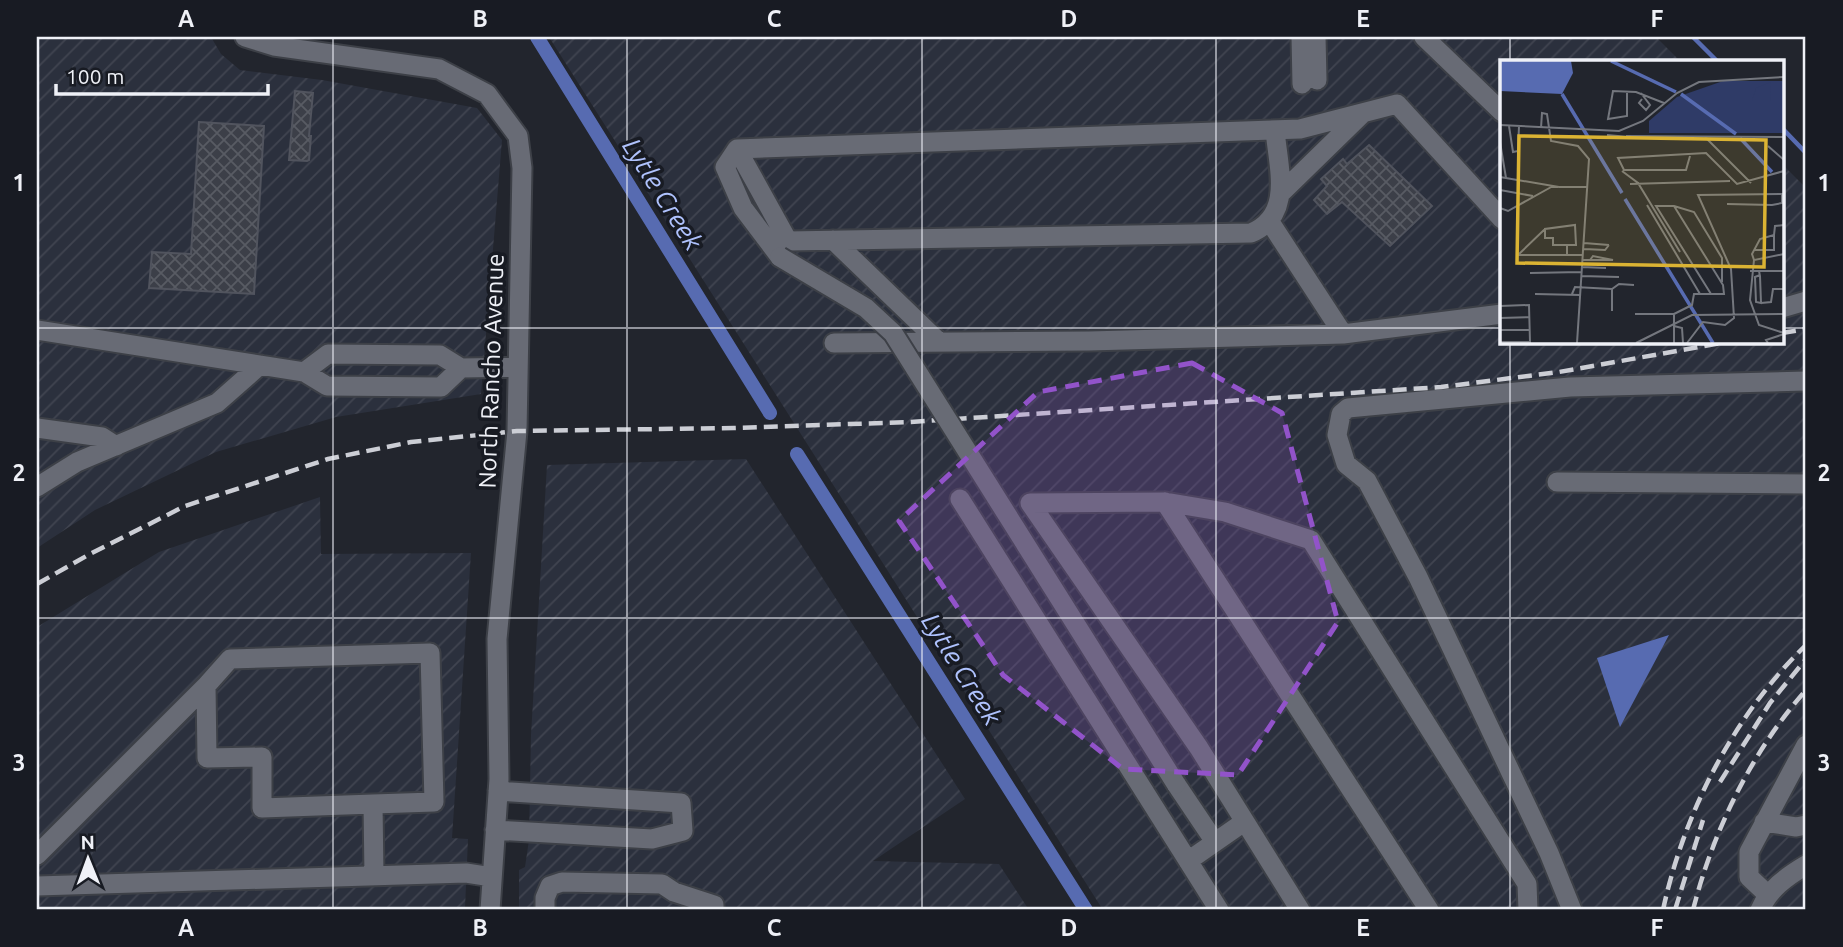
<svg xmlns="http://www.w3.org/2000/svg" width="1843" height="947" viewBox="0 0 1843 947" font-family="Ubuntu,sans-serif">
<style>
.industrial{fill:url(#industrial-furrows)}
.water{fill:#576bb1}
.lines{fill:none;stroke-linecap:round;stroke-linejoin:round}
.stream{stroke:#576bb1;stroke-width:4.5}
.canal{stroke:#576bb1;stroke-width:14}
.building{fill:url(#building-cross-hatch);stroke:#51545e;stroke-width:2}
.minor-casing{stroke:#3d4047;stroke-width:23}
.minor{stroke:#686b75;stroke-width:19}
.rail{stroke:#ccced5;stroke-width:4.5;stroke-dasharray:14 7;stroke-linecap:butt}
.minor-bridge-casing{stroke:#3d4047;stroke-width:23;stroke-linecap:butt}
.minor-bridge{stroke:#686b75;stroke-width:19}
.marked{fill:#9253ca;fill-opacity:0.2;stroke:#9253ca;stroke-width:5;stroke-dasharray:14 9;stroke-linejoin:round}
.grid{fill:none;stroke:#eff1f7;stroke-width:2;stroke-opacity:0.55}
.labels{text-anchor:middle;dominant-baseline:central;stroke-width:7;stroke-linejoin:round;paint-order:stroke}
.street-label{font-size:24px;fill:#eff1f7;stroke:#181b23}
.water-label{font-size:26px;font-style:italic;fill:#afc2fd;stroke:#181b23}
.inset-river{fill:none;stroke:#576bb1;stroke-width:3.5}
.inset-road{fill:none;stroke:#74777e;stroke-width:2}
.view{fill:#dbb333;fill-opacity:0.15;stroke:#dbb333;stroke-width:3.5}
.inset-edge{fill:none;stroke:#eff1f7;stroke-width:3.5}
.neatline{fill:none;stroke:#eff1f7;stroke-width:2.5}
.grid-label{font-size:23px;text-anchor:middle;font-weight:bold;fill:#eff1f7}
</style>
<defs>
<pattern id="industrial-furrows" width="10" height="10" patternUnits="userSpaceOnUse" patternTransform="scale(1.75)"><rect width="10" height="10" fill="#2b303d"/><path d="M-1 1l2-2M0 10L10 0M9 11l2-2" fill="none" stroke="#404450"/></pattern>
<pattern id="building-cross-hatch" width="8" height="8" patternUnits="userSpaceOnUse" patternTransform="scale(1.75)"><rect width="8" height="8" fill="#3c3f48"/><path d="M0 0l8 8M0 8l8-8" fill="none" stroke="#585b63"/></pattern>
</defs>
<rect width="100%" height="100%" fill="#22252d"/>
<path class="industrial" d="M37,37H211L221,54L240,70L322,80L477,108L502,140L481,394L336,417L216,452L95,510L37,548Z
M549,37H1656L1680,61H1502V341H1782V164L1806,188V910H1103Z
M746,459L965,799L873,861L999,864L1029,910H519V870L525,867L529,840L531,735L547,465Z
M320,497L321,554L471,553L452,838L468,839L465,908L368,910H37V627L159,552Z"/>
<path class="water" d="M1669,635L1620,727L1597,658Z"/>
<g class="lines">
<path class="stream" d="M1693,37L1717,61
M1782,128L1806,153"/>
<path class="canal" d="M537,37L770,413
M797,454L1086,910"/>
</g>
<path class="building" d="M295,91L313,93L309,136H311L309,160L307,161L289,160Z
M199,122L264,126L254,294L149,288L152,252L191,254Z
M1369,145L1432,206L1390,246L1342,202L1327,214L1314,200L1327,186L1321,179L1343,159L1347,164Z"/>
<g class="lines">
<defs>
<path id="minor" d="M245,37L274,46L439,69L487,94L518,136L522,168L517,431L497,639L499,779L490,910
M1301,37L1302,84
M1316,37L1317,80
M1424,37L1502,112
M1275,130C1278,167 1294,215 1251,233L788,241L737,149L1300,129L1397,104L1502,219
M737,149L725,167L743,208L780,257
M1280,194L1362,114
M1270,222L1343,334
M833,240L938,341
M1782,308L1806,301
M37,330L304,372
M834,343L1089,341L1343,334L1502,314
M461,368L441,387L327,386L304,372L328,354L440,355L461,368L518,367
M37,428L102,437L116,446
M1557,482L1806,484
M37,487L77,462L217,403L260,365
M960,499L1219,910
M1165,502L1225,512L1311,540L1527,884L1528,910
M1176,784L1215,842
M373,804L262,808V757L207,758L206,686L230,659L430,653L434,802L373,804L374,876
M1764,822L1796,827L1806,825
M495,830L652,839L683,831L681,803L498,791
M37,855L206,686
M1188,861L1244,822
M37,886L466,873L492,877
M1767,894L1749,877V852L1806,745
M545,910V898L550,886L562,882L662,884L674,892L714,905V910
M1300,910L1199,748L1030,503L1165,502L1429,910
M1572,910L1549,853L1418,577L1367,481L1346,464L1337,435L1341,414L1348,408L1570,387L1806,381
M1760,910C1769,889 1786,877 1806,865"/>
</defs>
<use href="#minor" class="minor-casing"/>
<use href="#minor" class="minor"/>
<path class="rail" d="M1782,333L1806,329
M37,584L90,554L185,506L328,459L411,442L517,431L734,428L910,422L1441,387L1559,372L1733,341
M1720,782L1770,703L1806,659
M1663,910C1684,812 1734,715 1806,645
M1675,910L1703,820
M1693,910C1713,831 1752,751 1806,690"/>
<defs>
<path id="minor-bridge" d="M780,257L866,308L893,333L1176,784"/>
</defs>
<use href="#minor-bridge" class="minor-bridge-casing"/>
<use href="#minor-bridge" class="minor-bridge"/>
</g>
<path class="marked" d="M1192,363L1282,413L1338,622L1238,775L1123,769L1003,675L899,521L1038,392Z"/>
<path class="grid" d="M333,37V910M627,37V910M922,37V910M1216,37V910M1510,37V61M37,328H1502M1782,328H1806M1510,341V910M37,618H1806"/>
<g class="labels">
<g class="street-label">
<text transform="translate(491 371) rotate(-88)">North Rancho Avenue</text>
</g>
<g class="water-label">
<text transform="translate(663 194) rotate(58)">Lytle Creek</text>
<text transform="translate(962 669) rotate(58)">Lytle Creek</text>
</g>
</g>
<g transform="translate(1500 60)">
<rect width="284" height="284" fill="#22252d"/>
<path d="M223,21H283V73H149V61L177,37Z" fill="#2f3b67"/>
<path d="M271,22L270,41H252L256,28Z" fill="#2f3b67"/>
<path d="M0,1H71L73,13L62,34L0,31Z" fill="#576bb1"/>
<path class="inset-river" d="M111,1L176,32M62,34L122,133M181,34L236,74M240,78L272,112M125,139L213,283"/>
<path class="inset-road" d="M127,33V56L108,59L113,31L136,32L164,43M141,33L150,45L146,50L139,43L142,39M0,65L119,71L143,61L177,33L199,22L284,17M9,66L13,92L18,91L19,66M41,68L42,53L47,54L51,81L78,86L89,99L77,283M107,75L129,77M126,76L284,77M205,77L251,123M0,82L6,118M268,86L284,100M190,96L186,110H124L118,98L206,93L237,124L284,111M122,111L138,123L180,192M0,117L59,127M130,124L230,121M80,127H59H88M0,130L33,136M147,145L200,234M174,146L194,152L222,198V222M0,148L8,151L53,126M84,183L109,185M67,185H53V178H45V169L75,165L76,185H67V194M84,189L105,190L109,185M254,190H274V175M284,194L254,200L250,240L259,265L284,273M18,195H83M18,195L45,169M83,200H113L93,196L90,200M254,200L252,194L260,179L274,175L275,166L284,165M82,207L106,208M250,211H284M259,211L260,216L261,243L256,242L255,217L260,215M30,213L81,212M81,216L119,217M112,229V251M35,234L80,235M72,234L75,227L112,229L119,224L134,225M261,243L271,242L273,229H284M0,246L29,245L30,282H0M135,254H174M174,254L192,245L194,234H224L223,225L174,146H156L211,234M174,254V283M0,258L30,257M174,266L182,268L183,283M0,270H30M136,283L192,255L284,254M187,283L203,262L225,265L234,258L231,209L198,135L282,134V143L272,145L227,144M268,283L266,280L284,274"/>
<path class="view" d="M19,76L266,80L264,207L17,203Z"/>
<rect width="284" height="284" class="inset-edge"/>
</g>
<rect width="1843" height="947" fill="none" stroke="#181b23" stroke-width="77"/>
<g transform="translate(88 859) rotate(359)" stroke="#181b23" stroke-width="5" paint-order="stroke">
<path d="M0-5L12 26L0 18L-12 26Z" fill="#eff1f7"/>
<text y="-10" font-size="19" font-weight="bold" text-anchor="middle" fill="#eff1f7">N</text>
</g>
<path d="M56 84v10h212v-10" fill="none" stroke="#eff1f7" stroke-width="3.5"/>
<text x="66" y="84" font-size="21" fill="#eff1f7" stroke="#181b23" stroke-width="5" paint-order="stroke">100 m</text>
<rect x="38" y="38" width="1766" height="870" class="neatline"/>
<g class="grid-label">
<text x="186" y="27">A</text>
<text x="480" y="27">B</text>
<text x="774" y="27">C</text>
<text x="1069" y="27">D</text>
<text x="1363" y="27">E</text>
<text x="1657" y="27">F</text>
<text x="19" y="191">1</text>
<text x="1824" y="191">1</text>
<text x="19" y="481">2</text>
<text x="1824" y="481">2</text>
<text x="19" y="771">3</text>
<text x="1824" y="771">3</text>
<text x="186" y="936">A</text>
<text x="480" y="936">B</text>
<text x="774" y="936">C</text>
<text x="1069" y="936">D</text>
<text x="1363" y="936">E</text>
<text x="1657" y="936">F</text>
</g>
</svg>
